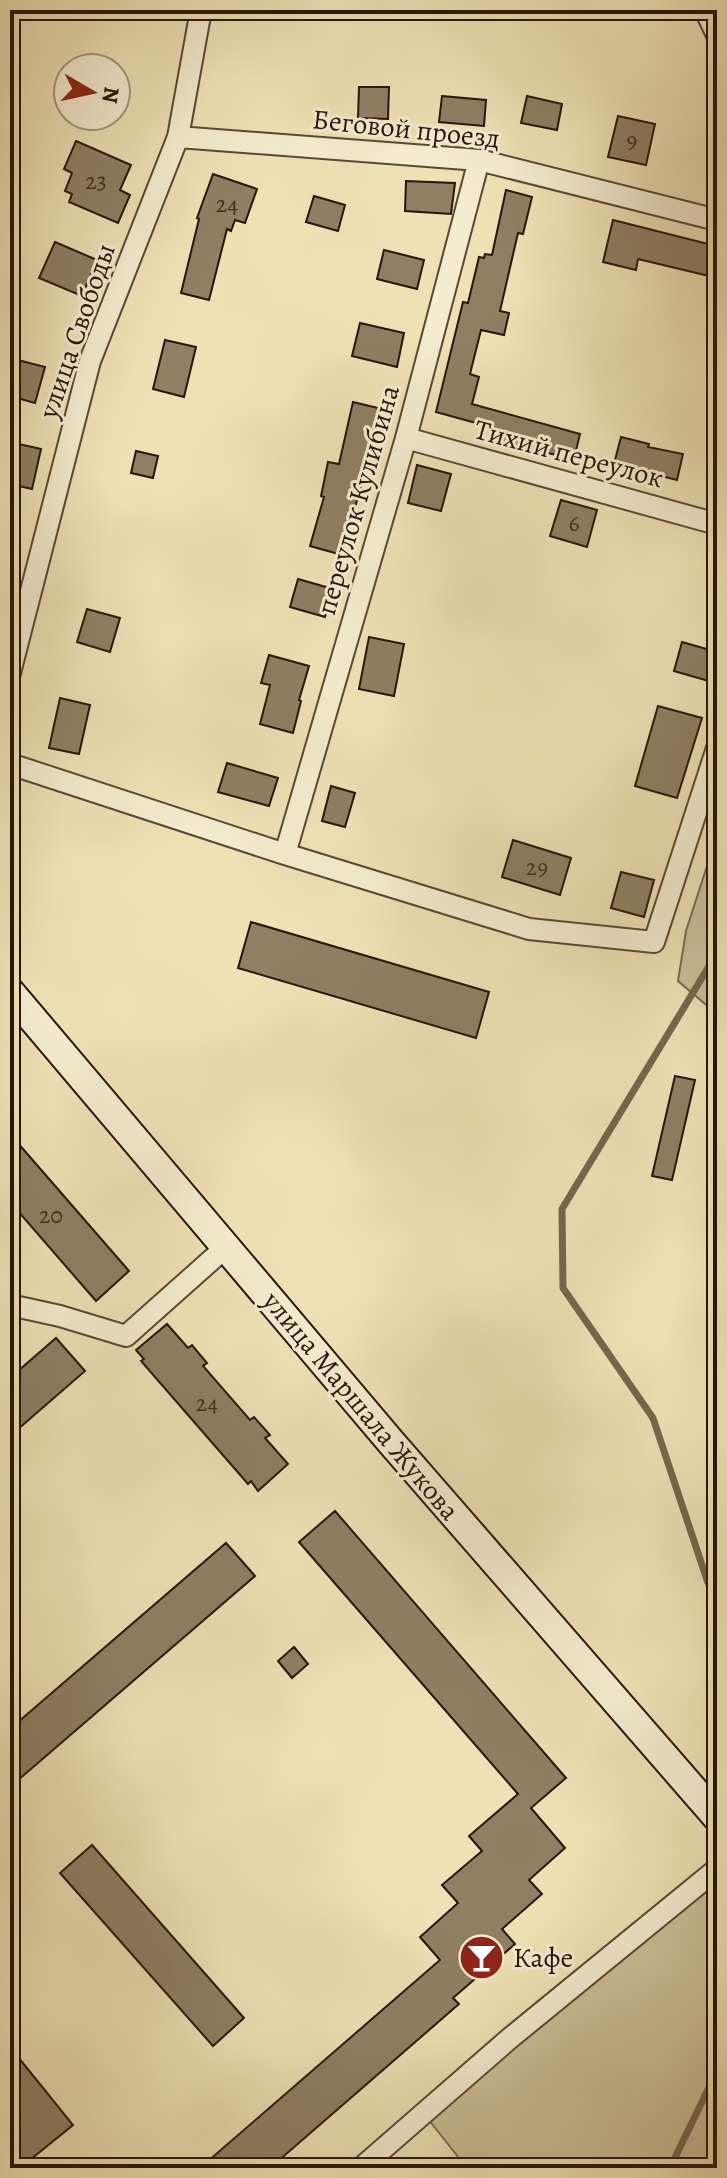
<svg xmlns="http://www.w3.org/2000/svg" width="727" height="2178" viewBox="0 0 727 2178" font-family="Alegreya,serif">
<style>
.green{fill:#ccbf98;stroke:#7a6a51;stroke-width:2}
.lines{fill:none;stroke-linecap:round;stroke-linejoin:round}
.stream{stroke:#77664e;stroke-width:7}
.building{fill:#8f7f63;stroke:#28140a;stroke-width:2}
.street-casing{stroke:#5a4835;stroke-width:24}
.secondary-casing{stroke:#28140a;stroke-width:32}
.street{stroke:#f4eccf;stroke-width:20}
.secondary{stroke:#f4eccf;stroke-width:28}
.labels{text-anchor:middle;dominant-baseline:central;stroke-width:6;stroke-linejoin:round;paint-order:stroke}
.number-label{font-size:24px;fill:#422f20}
.street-label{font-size:28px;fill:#28140a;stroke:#f4eccf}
.poi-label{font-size:28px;fill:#28140a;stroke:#f4eccf;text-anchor:start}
</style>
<rect width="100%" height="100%" fill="#eee2b5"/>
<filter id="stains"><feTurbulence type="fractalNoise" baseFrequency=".0025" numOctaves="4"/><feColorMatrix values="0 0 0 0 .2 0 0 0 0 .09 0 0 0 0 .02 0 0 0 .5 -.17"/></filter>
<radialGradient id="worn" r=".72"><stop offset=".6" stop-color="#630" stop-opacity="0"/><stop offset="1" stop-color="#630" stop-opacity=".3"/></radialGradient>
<path class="green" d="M717,835V1014L678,981L686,931Z
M717,1889V2168H467L428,2119L707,1890Z"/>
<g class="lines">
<path class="stream" d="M717,953L562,1209L563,1288L653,1418L707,1580L717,1603
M670,2168L717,2071"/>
</g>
<path class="building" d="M359,87H389L388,119L358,118Z
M442,96L486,100L484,126L439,122Z
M527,96L562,104L557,130L521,123Z
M618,116L655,124L646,165L608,157Z
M76,141L131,165L120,190L130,195L118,223L69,202L72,194L65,191L72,173L64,169Z
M213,174L257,189L245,223L235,220L231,231L227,229L209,300L181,293L199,219L197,218Z
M406,181L455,183L451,214L405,211Z
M506,190L532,197L523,234L518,233L500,311L509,313L504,335L481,330L470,374L479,377L472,404L580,434L574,459L495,441L498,429L436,412L463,302L468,303L479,257L484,258L485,254L492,255Z
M314,196L345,205L338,231L306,222Z
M613,220L716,246L709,276L638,259L636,270L603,262Z
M55,242L97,260L82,296L39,278Z
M384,250L424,260L417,289L377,279Z
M360,323L404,333L397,367L352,356Z
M165,340L196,347L184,397L153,389Z
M10,358L45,367L35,403L10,396Z
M353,402L382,409L342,555L310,546L324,497L321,496L328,462L339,464Z
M621,437L649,444L648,447L683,454L677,480L614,464Z
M10,442L41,449L32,489L10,484Z
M136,451L158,456L153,478L131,473Z
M417,465L451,474L441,511L408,503Z
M561,500L597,510L587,547L550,536Z
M298,579L333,589L325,617L290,607Z
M87,609L120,618L110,652L77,642Z
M369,637L404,644L394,696L359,689Z
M682,642L717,652L712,682L674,671Z
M269,655L309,666L299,700L301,701L293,733L260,724L270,685L261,683Z
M60,698L90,705L79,754L49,748Z
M658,706L702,718L677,798L635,786Z
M227,763L278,778L269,806L218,792Z
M331,786L355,793L345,827L322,821Z
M513,840L571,858L560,895L502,877Z
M621,872L654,880L644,917L611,908Z
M251,922L489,992L476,1038L238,968Z
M675,1076L695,1080L672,1180L652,1176Z
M10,1134L129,1271L96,1301L10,1202Z
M167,1324L188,1348L192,1345L207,1363L203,1366L250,1420L254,1417L270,1435L265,1438L288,1464L258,1491L251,1481L248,1484L141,1361L144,1359L136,1350Z
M56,1338L85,1371L10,1436V1378Z
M335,1511L566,1778L531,1808L565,1848L529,1880L542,1894L502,1929L515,1944L453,1998L459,2004L270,2168H200L440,1960L420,1937L458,1903L442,1885L482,1851L469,1836L518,1794L299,1542Z
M226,1543L255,1576L10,1787V1729Z
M294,1647L308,1664L292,1678L278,1661Z
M92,1845L244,2018L213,2046L60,1873Z
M10,2047L73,2125L20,2168H10Z"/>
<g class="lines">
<defs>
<path id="street" d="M705,10L717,35
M178,137L479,160L717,220
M406,438L717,524
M10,673L90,361L178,137L201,10
M10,764L285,854L529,929L654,942L717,748
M285,854L406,438L479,160
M10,1305L60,1316L126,1336L226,1247
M361,2168L509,2039L717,1869"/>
<path id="secondary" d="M10,992L390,1441L717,1817"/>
</defs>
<use href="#street" class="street-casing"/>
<use href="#secondary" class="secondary-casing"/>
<use href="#street" class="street"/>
<use href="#secondary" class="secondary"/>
</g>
<defs>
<symbol id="bar-disc" viewBox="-11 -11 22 22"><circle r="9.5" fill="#8f2418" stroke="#f4eccf"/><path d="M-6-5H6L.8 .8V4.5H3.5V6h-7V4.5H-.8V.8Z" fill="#fff"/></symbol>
</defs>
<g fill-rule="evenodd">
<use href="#bar-disc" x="456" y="1932" width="51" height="51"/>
</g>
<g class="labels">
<g class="number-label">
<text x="632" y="140">9</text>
<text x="96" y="181">23</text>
<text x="227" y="204">24</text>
<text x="574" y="523">6</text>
<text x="537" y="867">29</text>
<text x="51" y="1215">20</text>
<text x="207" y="1403">24</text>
</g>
<g class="street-label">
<text transform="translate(406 129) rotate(6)">Беговой проезд</text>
<text transform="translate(77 331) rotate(-71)">улица Свободы</text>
<text transform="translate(569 454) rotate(15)">Тихий переулок</text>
<text transform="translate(358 500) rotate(-74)">переулок Кулибина</text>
<text transform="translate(361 1406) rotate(50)">улица Маршала Жукова</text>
</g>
<g class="poi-label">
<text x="513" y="1958">Кафе</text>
</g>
</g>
<rect width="727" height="2178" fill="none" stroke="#eee2b5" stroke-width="40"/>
<rect x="12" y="12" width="703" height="2154" fill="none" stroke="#28140a" stroke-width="4"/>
<rect x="20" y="20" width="687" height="2138" fill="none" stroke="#28140a" stroke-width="2"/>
<g transform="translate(92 92) rotate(99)"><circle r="38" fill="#f4eccf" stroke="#a29680" stroke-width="2"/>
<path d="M0-6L14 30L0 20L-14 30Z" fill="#8f2418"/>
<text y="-12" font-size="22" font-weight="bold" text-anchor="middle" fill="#28140a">N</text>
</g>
<rect width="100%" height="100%" filter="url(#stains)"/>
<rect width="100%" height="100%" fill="url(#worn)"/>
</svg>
